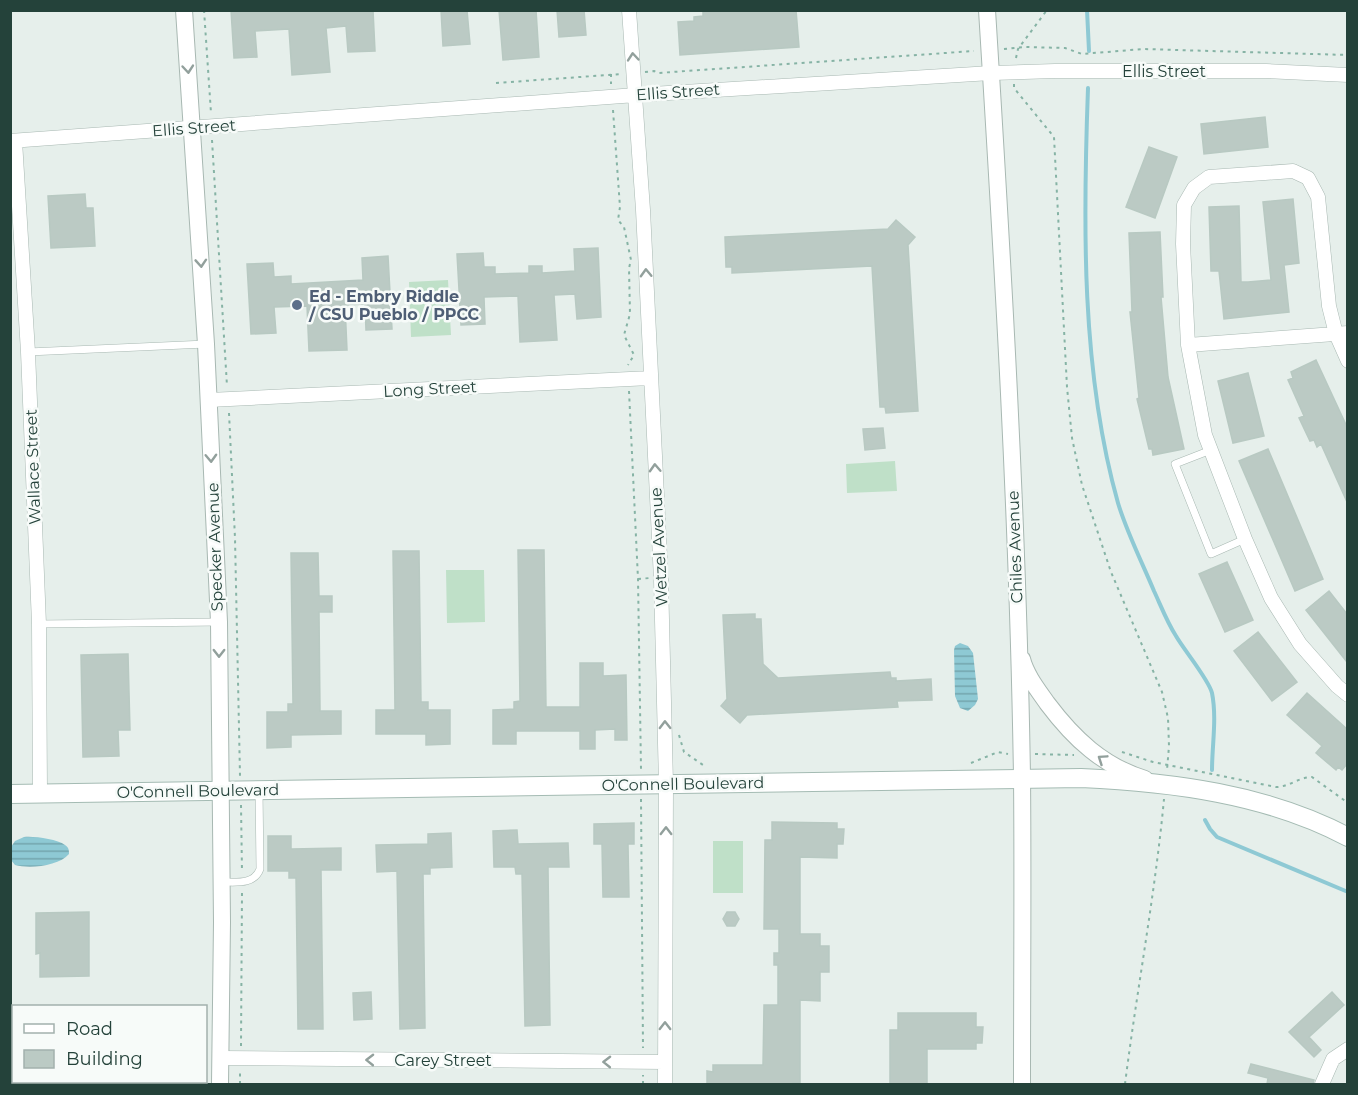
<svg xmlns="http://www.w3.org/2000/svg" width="1358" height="1095" viewBox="0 0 1358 1095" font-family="Montserrat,sans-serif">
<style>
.pitch{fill:#bfe0c8}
.water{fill:url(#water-rules)}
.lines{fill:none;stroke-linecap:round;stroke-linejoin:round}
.stream{stroke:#8ec9d4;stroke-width:4}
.building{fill:#bbcac4;stroke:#b8c9c2;stroke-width:1.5}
.service-casing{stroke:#a8b8b2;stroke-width:8}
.minor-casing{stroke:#a8b8b2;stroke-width:15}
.tertiary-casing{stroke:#a8b8b2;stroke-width:18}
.secondary-casing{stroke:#a4bbb3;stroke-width:20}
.path{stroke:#86b3a5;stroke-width:2;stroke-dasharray:3 4.5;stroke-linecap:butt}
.service{stroke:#fff;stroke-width:7}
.minor{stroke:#fff;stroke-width:14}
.tertiary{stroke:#fff;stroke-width:16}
.secondary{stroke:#fff;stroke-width:18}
.oneway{stroke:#92a09c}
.service-dot{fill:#5c6f8a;stroke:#f7fbf9;stroke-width:2}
.labels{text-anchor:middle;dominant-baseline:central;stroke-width:5;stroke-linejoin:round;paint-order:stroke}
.street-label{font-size:16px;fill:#24423a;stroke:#f7fbf9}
.service-label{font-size:16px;font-weight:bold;fill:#4e5e75;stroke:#f7fbf9;text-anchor:start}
</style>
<defs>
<pattern id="water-rules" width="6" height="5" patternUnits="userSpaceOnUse" patternTransform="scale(1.5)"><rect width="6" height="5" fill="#8ec9d4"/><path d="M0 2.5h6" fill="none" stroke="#74a5ad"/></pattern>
</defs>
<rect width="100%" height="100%" fill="#e6efeb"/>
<path class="pitch" d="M448,280L451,335L411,337L409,282Z
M895,461L897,491L847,493L846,464Z
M446,570H484L485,622L447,623Z
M713,841H743V893H713Z"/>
<path class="water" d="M960,643L968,646L973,653L978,699L975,705L968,711L960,708L955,696L954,650L955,646Z
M24,837C34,836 57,839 65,845C69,848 69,850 69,854C59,866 30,869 15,865L11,860V847L15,841Z"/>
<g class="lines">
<path class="stream" d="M1087,10L1089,51
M1088,88C1083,223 1081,372 1118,503C1127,533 1142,562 1154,591C1161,606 1167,622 1176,636C1184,650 1209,680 1212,693C1217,718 1212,746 1212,770
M1205,820L1210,829L1217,837L1348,892"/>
</g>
<path class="building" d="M231,10H373L375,51L348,52L346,26L326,28L330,72L292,75L289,29L255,31L257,57L234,58Z
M441,10H467L470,44L443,46Z
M499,10H536L539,57L503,60Z
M557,10H584L586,35L559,37Z
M703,10H796L799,47L680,55L678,22L694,21V17L703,16Z
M1265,117L1268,147L1204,154L1201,124Z
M1149,147L1177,157L1155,218L1126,207Z
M85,194L86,208H93L95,246L51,248L48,196Z
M1293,199L1299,263L1284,265L1289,312L1224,319L1219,271H1211L1209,207L1239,206L1241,282H1248L1271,280L1263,202Z
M896,220L915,237L908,245L918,411L886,413L885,407H880L872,266L732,273V267H726L725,237L888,229Z
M1160,232L1163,297H1161L1168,377L1184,449L1153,455L1152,449H1149L1137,399L1139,398L1130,312H1132L1129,233Z
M598,248L601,317L577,319L575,294L554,295L557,340L520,342L518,296L484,297L485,324L461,325L457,254L483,253L484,267H495V274L529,273V266H542V273L575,271L574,249Z
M388,256L392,329L366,330L365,304L345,305L347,350L309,351L307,306L274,307L276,333L251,334L247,264L273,263L274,277L291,276V284L363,280L362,258Z
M1316,360L1347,427V502L1321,444L1317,447L1314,440L1310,441L1299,418L1304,416L1288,380L1293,378L1291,372Z
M1248,373L1264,436L1233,443L1218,381Z
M883,428L885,448L865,450L863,429Z
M1268,449L1323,579L1295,591L1239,461Z
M518,550H544L546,707H580V663H603V676L626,675L627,740H615V729L595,730V749H580V731H516V744H493V710L514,709V702L520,701Z
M393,551H419L421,702H428V710H450V744L426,745V734H376V710H395Z
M291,553H318L319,596H332V612H319L320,711H341V734L291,735V747L267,748V712H288V704H293Z
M1227,562L1253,620L1225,632L1199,574Z
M1329,591L1347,614V662L1306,610Z
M755,614V619H761L763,664L778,678L890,672L891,678H896V681L931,679L932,700L897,701L898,707L747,715L740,723L721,706L727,699L723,615Z
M1258,632L1297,682L1272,701L1234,651Z
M128,654L130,730H118L119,756L83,757L81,655Z
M1307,693L1347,729V764L1342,770L1338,767L1336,770L1316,753L1322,746L1287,715Z
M772,822L837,823V829H844L843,844H837V858L800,857V934H820V946H829V972H820V1001L800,1000V1083H793V1084H707V1071L713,1072V1065H763L764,1005H778V965H774V953H779V929H764L765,840H772Z
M634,823V844H628L629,897H603L602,844H594V824Z
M517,830L518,844L568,843L569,867H548L550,1025L525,1026L522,874H516L515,867H494L493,831Z
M451,833L452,867L430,868V874H423L425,1028L400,1029L397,871L377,872L376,845L428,844V834Z
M268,836H291V849L341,848V870H321L323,1029H298L296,878H289V871H268Z
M89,912V976L40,977V953L36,954V913Z
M727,912H735L739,919L735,926H727L723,919Z
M371,992L372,1019L354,1020L353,993Z
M1332,992L1344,1005L1309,1037L1321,1050L1314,1057L1289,1032Z
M898,1013H976V1027H983L982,1043H976V1049H927V1084H890V1030H898Z
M1251,1064L1314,1080L1313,1084H1267L1268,1078L1248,1073Z"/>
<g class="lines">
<defs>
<path id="service" d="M28,352L206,344
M1211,450L1175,464L1211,554L1245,539
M39,624L219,622
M222,882C236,882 254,885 260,869L259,790"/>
<path id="minor" d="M629,10L643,210L661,579L666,784L665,1084
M10,141L636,95L991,73L1055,71H1266L1348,75
M15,141L28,352L39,624L40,794
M1188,345L1348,333
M1348,361L1336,334L1329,306L1318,197L1308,178L1293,171L1209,177L1194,188L1184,205L1183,244L1188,345L1205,435L1245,539L1271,598L1300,644L1337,686L1348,695
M209,400L650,378
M220,1058L665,1062
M1322,1084L1333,1059L1348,1049"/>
<path id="tertiary" d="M184,10L206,344L219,622L222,922L220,1084
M987,10C1003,266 1018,521 1022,777C1023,879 1022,982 1022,1084
M1022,659C1026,675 1038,690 1047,703C1074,739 1103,766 1145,779"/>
<path id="secondary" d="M10,794L1081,778C1171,782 1267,794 1348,837"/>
</defs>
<use href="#service" class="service-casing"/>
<use href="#minor" class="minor-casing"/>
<use href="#tertiary" class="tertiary-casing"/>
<use href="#secondary" class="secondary-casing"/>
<path class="path" d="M204,10L211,113
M1004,49L1025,47L1065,48L1082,54L1143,49L1348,55
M1016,58L1018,49L1047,10
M645,72L654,71L658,73L974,51
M611,74V84
M496,83L622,74
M1014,84V88L1054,137L1067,387L1072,438L1082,485L1111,572L1162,692L1168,718L1169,746L1167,770
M613,110L620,207L618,220L624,227L631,260L629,268L630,314L624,335L634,355L628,365
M212,140L227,386
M629,391L638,579L641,769
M229,413L235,538L240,776
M638,579L650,578
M679,735L684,752L706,767
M1122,752L1153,762L1276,787C1289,787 1299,777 1312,777L1348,803
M1035,754L1074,755
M971,763L998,752L1008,754
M641,799L643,1048
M241,805L242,872
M241,1046L242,892
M240,1084V1072
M643,1084V1075
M1125,1084C1137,989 1155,895 1164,799"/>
<use href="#service" class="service"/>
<use href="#minor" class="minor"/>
<use href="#tertiary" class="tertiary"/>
<use href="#secondary" class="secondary"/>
</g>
<defs><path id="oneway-chevron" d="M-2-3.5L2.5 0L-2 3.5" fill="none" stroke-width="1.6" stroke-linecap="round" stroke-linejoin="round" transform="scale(1.5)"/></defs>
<g class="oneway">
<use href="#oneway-chevron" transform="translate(633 57) rotate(-95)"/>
<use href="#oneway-chevron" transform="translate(188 69) rotate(85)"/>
<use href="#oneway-chevron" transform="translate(201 263) rotate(86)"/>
<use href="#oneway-chevron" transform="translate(646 273) rotate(-92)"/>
<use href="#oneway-chevron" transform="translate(211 458) rotate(88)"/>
<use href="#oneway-chevron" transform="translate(655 468) rotate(-93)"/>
<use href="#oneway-chevron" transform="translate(219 653) rotate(90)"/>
<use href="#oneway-chevron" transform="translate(665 725) rotate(-91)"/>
<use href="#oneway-chevron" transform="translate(1102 759) rotate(-146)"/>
<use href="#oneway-chevron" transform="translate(666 831) rotate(-90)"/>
<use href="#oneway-chevron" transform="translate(665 1026) rotate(-90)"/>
<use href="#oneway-chevron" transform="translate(370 1060) rotate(-179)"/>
<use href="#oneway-chevron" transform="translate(607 1062) rotate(-179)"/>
</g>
<circle class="service-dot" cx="297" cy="305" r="6"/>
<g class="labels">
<g class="street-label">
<text x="1164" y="71">Ellis Street</text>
<text transform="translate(678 92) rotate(-4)">Ellis Street</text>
<text transform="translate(194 128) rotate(-4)">Ellis Street</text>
<text transform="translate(430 389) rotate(-3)">Long Street</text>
<text transform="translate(33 467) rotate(-92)">Wallace Street</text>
<text transform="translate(215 547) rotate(-92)">Specker Avenue</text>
<text transform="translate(659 547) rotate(-93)">Wetzel Avenue</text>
<text transform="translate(1015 547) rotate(-92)">Chiles Avenue</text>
<text transform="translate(683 784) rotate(-1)">O'Connell Boulevard</text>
<text transform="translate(198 791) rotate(-1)">O'Connell Boulevard</text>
<text x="443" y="1060">Carey Street</text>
</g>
<g class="service-label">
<text x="309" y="296">Ed - Embry Riddle<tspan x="309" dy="18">/ CSU Pueblo / PPCC</tspan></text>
</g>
</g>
<rect width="1358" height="1095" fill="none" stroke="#24423a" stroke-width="24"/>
<rect x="12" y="1005" width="195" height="78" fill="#f7fbf9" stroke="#a3b1ad" stroke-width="1.5"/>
<rect x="24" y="1024" width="30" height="9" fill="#ffffff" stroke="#a3b1ad" stroke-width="1.5"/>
<text x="66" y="1035" font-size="18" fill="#24423a">Road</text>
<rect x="24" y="1050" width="30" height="18" fill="#bbcac4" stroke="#a3b1ad" stroke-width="1.5"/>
<text x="66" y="1065" font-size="18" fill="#24423a">Building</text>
</svg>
